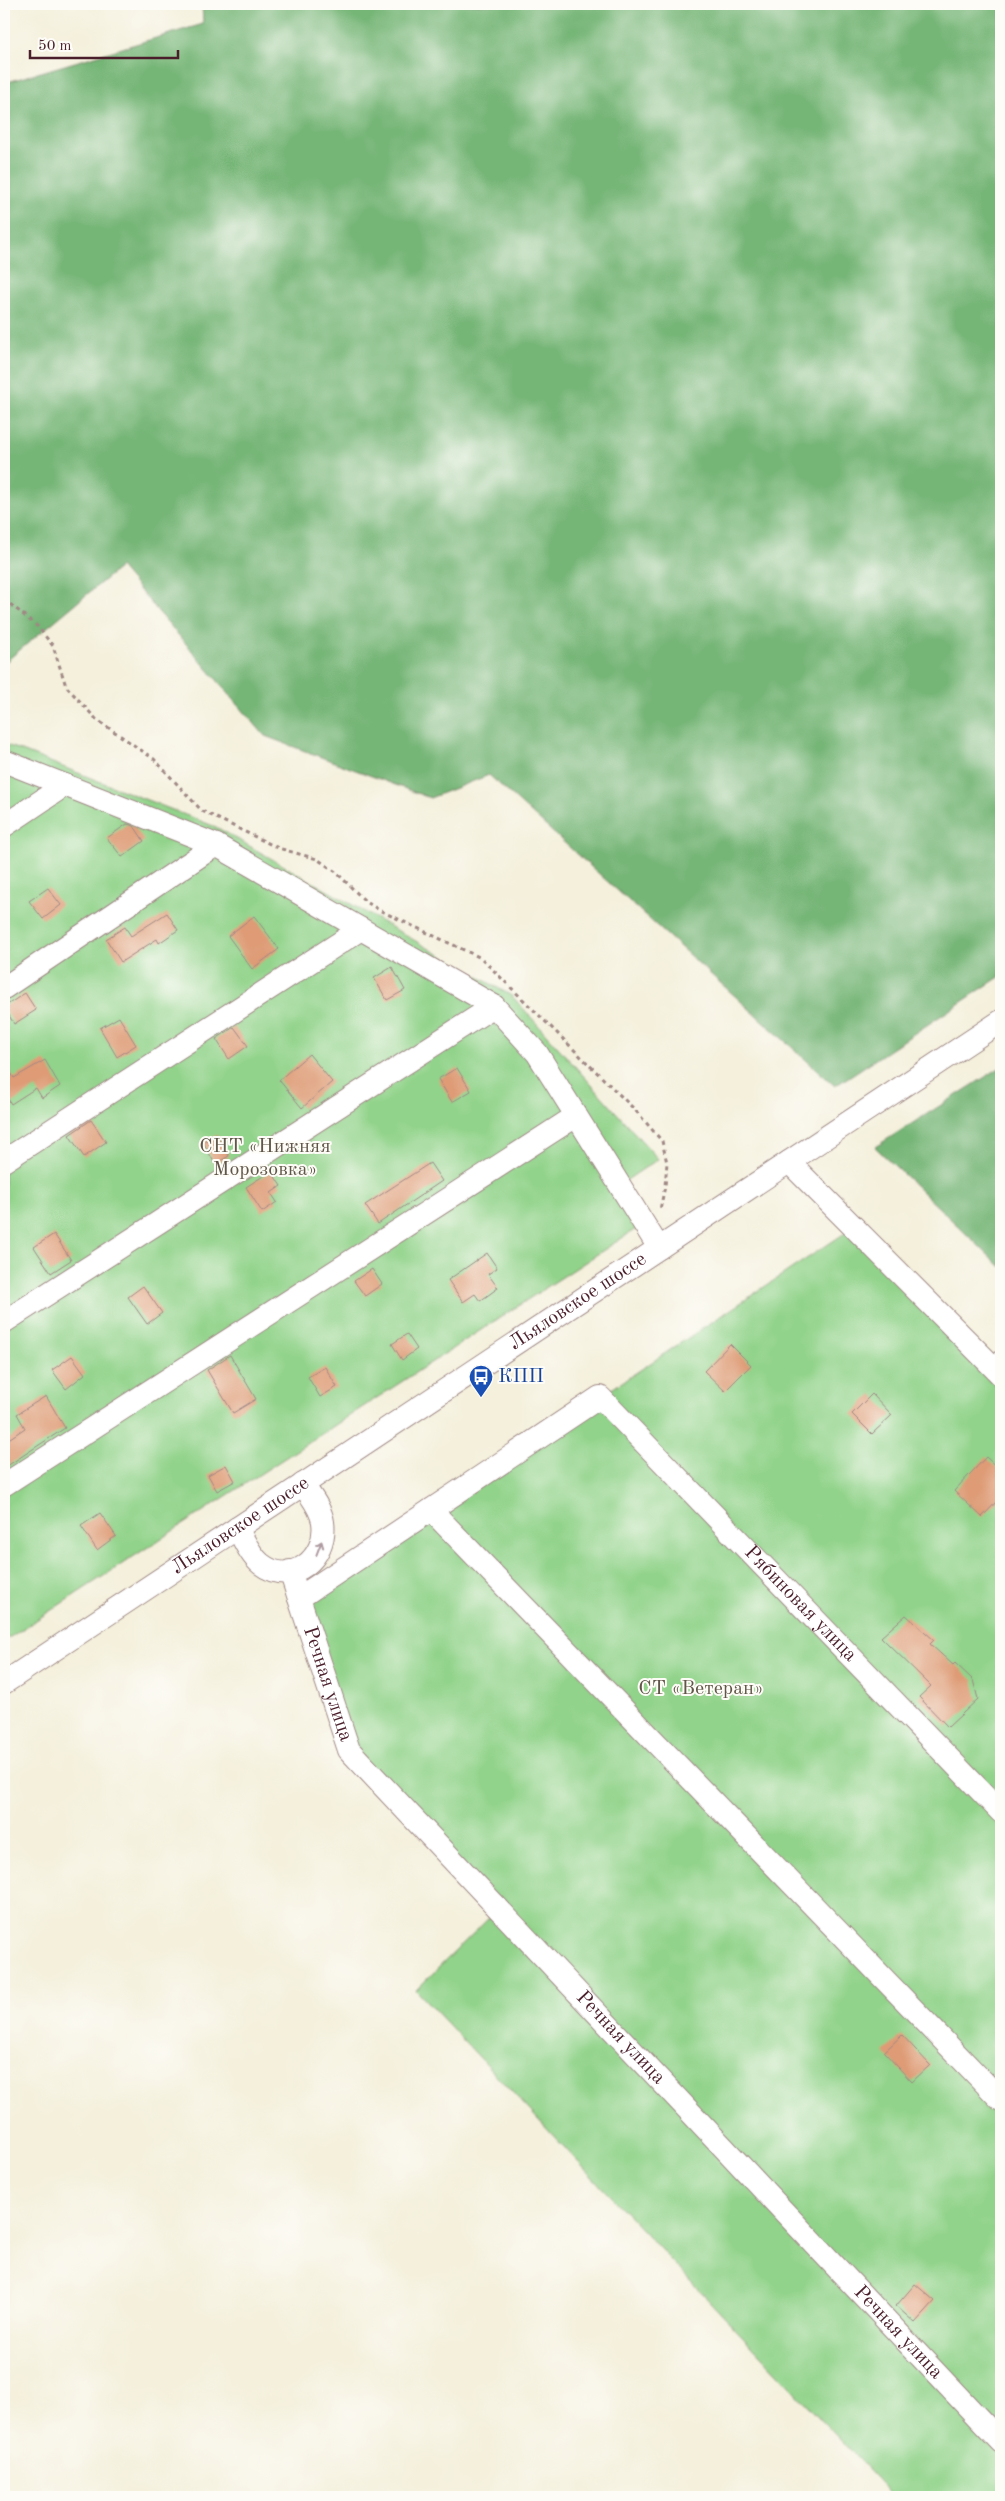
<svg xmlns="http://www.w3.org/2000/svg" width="1005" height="2501" viewBox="0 0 1005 2501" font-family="'Old Standard TT',serif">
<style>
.green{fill:#91d38a;stroke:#6e795a}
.forest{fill:#74b576;stroke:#5f6a50}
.building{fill:#de9b76}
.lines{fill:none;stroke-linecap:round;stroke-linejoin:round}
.minor-casing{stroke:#9f8884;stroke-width:24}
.path{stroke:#9f8884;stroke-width:3;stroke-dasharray:4 4;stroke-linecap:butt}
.minor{stroke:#fff;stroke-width:22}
.oneway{stroke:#ae9aa0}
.labels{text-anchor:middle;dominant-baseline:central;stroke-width:4;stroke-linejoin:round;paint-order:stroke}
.park-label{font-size:20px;fill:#5f5548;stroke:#fdfcf7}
.street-label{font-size:20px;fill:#4a1f2b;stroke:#fdfcf7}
.transit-label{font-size:20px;fill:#164399;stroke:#fdfcf7;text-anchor:start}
</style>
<rect width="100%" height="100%" fill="#fdfcf7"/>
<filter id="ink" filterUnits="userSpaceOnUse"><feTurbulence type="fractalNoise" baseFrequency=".02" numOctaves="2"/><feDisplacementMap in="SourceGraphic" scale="10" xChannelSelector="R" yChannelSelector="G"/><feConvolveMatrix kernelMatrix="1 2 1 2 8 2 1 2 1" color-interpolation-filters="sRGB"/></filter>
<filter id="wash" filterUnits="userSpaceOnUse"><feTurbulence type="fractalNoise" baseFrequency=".0096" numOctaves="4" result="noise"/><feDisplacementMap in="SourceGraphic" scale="20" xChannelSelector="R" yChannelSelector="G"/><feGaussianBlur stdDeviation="1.12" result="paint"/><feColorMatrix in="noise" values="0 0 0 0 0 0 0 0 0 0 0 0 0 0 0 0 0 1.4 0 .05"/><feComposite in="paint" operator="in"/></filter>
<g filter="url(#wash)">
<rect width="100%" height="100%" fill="#f4f0dc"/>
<path class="green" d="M4,744L216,827L512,996L658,1159L615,1188L639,1227L4,1641Z
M854,1227L1001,1375V2497H894L416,1990L498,1909L349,1750L299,1598Z"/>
<path class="forest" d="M202,4H1001V976L835,1086L489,775L430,798L265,736L120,567L4,663V83L203,24Z
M1001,1067V1267L875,1147Z"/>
<g id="blocks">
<path class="building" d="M127,824L134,826L144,841L122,857L107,838Z
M48,888L61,905L43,919L29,901Z
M167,913L178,930L159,943L157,939L121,962L106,939L125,927L131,936Z
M254,916L279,949L252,969L228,936Z
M392,967L405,990L387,1000L374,978Z
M25,993L36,1010L14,1024L4,1007Z
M119,1017L136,1045L117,1057L100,1028Z
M234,1027L248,1046L229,1059L216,1039Z
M309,1054L332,1082L302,1108L279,1080Z
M45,1060L60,1086L42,1098L36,1088L11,1104L4,1092V1061L14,1078Z
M457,1068L471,1091L452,1102L438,1079Z
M91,1120L106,1142L84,1157L69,1135Z
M217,1135L229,1156L215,1164L203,1142Z
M430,1163L442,1181L378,1224L365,1205Z
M271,1171L281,1186L271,1193L277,1202L262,1212L246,1187Z
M54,1234L71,1260L51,1273L34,1247Z
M487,1253L497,1268L488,1274L498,1288L480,1301L475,1294L463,1302L448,1280Z
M372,1269L382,1284L365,1296L354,1281Z
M143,1286L162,1313L147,1324L128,1297Z
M407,1334L417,1349L402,1360L392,1344Z
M730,1344L751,1365L725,1391L704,1371Z
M230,1355L256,1399L233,1413L207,1370Z
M72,1356L85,1374L66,1389L52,1370Z
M325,1367L337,1387L320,1397L308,1377Z
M872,1394L892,1415L872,1434L852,1414Z
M46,1396L65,1428L4,1468V1442L25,1428L17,1414Z
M986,1457L1001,1471V1497L982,1517L954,1491Z
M226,1465L235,1481L217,1491L208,1475Z
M100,1513L116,1536L97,1550L81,1526Z
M906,1615L934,1640L930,1644L953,1665L955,1663L973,1680L978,1699L948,1727L919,1697L931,1686L881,1637Z
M902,2035L930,2065L912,2082L884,2052Z
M915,2284L935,2301L915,2323L896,2306Z"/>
</g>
</g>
<g filter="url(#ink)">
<use href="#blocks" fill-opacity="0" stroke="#9f8884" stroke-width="1"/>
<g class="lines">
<defs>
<g id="minor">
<path d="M4,761L216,845L494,1006L537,1053L659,1248"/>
<path d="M4,826L65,785"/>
<path d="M4,988L216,845"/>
<path d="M4,1161L361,929"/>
<path d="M789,1162L1001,1375"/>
<path d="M4,1322L494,1006"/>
<path d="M4,1485L576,1116"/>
<path d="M431,1510L1001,2100"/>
<path d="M237,1528C244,1540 250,1555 261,1564C292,1588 328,1557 323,1522C321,1508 310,1496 303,1484"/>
<path id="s1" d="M290,1571L349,1750L1001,2442"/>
<path id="s2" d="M299,1598L600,1397L1001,1812"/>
<path id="s3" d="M4,1683L1001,1021"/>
</g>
</defs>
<use href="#minor" class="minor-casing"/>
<path class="path" d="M4,599L37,626L53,646L66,686L96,719L154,759L202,811L278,848L317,859L336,872L365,901L379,910L481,958L635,1110L662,1141L667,1163L665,1186L660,1210"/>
<use href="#minor" class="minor"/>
</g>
<defs><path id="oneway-shaft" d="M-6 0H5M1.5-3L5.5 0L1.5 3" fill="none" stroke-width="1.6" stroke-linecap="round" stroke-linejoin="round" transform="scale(1.25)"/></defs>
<use class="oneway" href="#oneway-shaft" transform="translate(319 1548) rotate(-69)"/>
</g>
<defs>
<symbol id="bus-pin" viewBox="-11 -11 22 30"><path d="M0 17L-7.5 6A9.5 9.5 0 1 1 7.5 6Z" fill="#1a4fb4" stroke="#fdfcf7"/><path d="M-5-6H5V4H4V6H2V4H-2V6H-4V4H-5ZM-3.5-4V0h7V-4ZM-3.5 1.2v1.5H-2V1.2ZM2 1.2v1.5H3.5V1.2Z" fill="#fff"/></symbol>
</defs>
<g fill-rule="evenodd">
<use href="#bus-pin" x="467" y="1363" width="28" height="38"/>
</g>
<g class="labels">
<g class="park-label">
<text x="265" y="1147">СНТ «Нижняя<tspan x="265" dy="23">Морозовка»</tspan></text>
<text x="701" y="1689">СТ «Ветеран»</text>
</g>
<g class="street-label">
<text stroke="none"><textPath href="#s3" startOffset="689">Льяловское шоссе</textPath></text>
<text stroke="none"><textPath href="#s3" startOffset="284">Льяловское шоссе</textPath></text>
<text stroke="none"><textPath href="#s2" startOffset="650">Рябиновая улица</textPath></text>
<text stroke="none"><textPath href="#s1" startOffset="119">Речная улица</textPath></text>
<text stroke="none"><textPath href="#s1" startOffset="584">Речная улица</textPath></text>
<text stroke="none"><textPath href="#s1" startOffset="989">Речная улица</textPath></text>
</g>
<g class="transit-label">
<text x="498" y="1377">КПП</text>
</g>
</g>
<rect width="1005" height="2501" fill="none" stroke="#fdfcf7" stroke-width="20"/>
<path d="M30 50v8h148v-8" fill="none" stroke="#4a1f2b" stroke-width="2.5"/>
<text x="38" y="50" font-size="15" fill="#4a1f2b" stroke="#fdfcf7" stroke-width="4" paint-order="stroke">50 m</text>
</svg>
